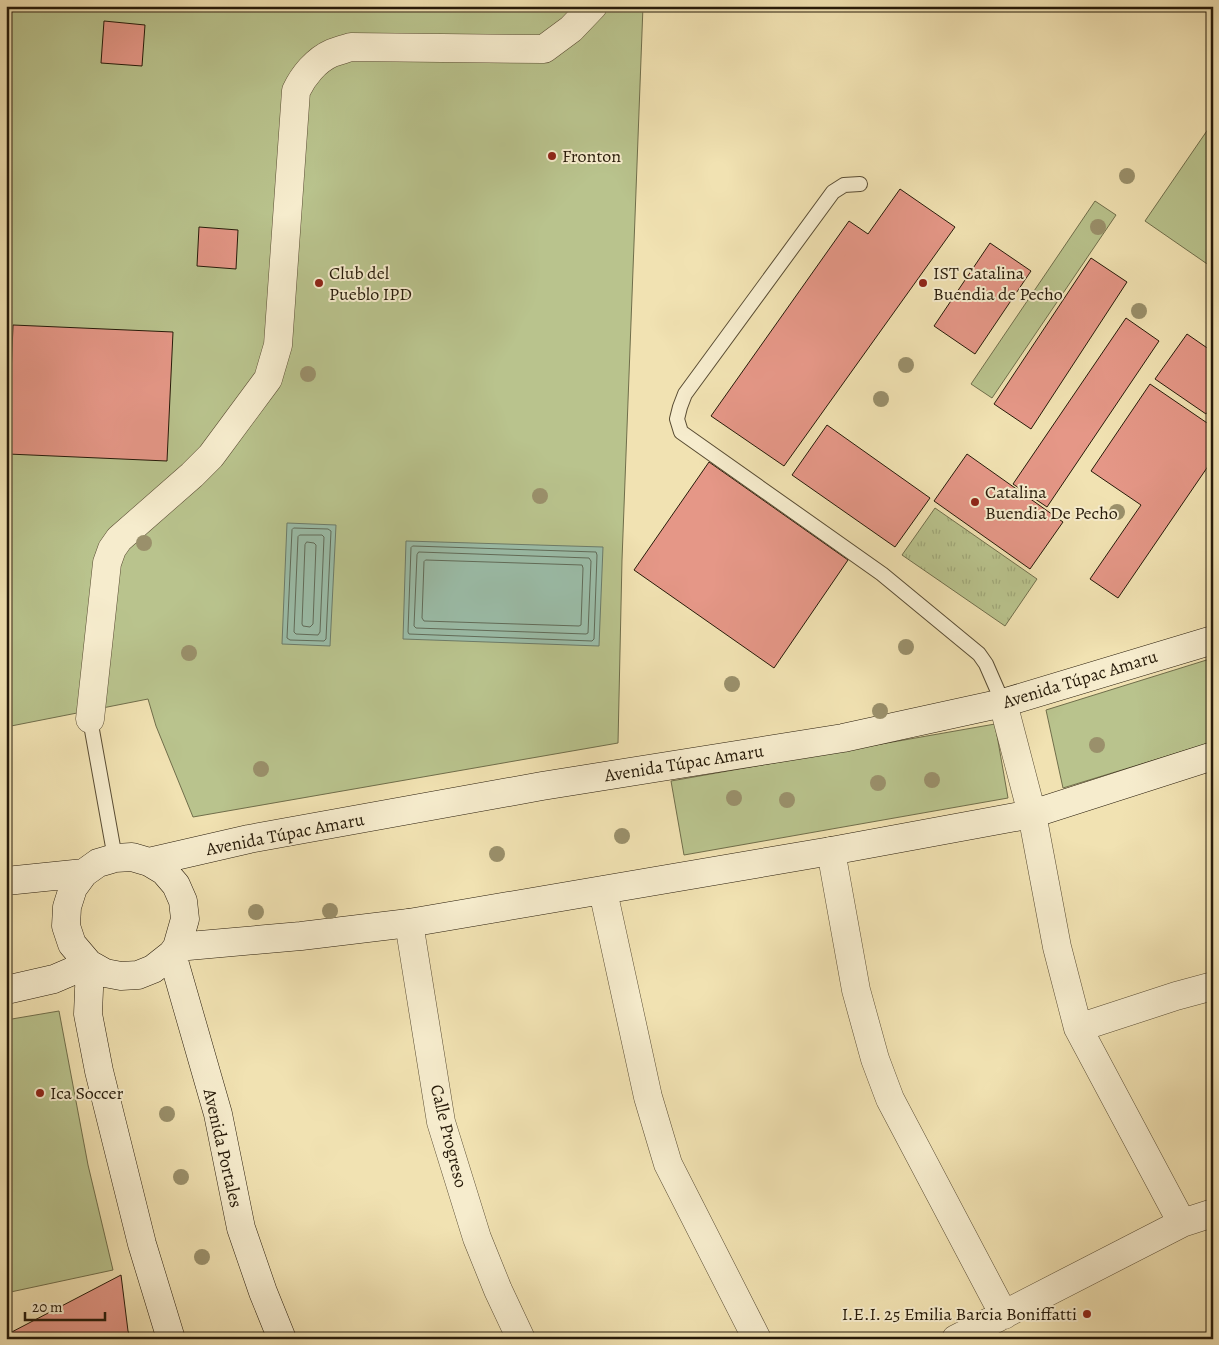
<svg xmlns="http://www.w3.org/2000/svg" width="1219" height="1345" viewBox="0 0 1219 1345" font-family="Alegreya,serif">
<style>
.park{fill:url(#park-tufts);stroke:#706e4b}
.garden{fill:#b9c38d;stroke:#706e4b}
.water{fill:#9bbeaa;stroke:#6c7c6a}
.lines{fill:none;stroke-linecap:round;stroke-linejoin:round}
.shore{stroke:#606c5a;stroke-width:1}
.building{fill:#e59787;stroke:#261a09}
.lane-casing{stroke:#594c33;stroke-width:16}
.street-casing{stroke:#594c33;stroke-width:29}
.secondary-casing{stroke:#261a09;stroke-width:29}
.lane{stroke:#f6eccd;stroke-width:14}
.street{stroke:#f6eccd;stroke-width:28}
.secondary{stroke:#f6eccd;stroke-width:28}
.tree{fill:#9a906b}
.poi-dot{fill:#8f2418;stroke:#f6eccd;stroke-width:2}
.labels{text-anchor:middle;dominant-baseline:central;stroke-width:4;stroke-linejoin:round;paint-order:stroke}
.poi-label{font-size:18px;fill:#261a09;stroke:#f6eccd;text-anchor:start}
.street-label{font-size:18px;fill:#261a09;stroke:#f6eccd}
</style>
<defs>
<pattern id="park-tufts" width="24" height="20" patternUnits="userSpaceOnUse" patternTransform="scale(1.25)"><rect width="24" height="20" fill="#b9c38d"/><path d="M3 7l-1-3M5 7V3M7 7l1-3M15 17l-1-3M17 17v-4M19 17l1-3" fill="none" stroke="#9fa778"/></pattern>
</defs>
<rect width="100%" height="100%" fill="#f1e2b2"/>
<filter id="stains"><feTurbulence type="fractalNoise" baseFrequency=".004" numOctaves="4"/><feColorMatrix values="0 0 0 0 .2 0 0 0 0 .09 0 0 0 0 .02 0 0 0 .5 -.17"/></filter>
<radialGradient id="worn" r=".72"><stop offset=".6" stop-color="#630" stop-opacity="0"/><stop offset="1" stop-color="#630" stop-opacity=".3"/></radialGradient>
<path class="park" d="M935,508L1037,579L1005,626L902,555Z"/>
<path class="garden" d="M6,6H643L622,560L618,743L193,817L156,726L148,699L6,727Z
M1213,122V268L1145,221Z
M1095,201L1116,215L992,398L971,384Z
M1213,658V742L1063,788L1046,710Z
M995,724L1008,798L684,855L671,781Z
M59,1011L88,1165L113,1270L6,1293V1020Z"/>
<path class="water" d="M287,523L336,525L330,646L282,644Z
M406,541L603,547L599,646L403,639Z"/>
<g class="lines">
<path class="shore" d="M294,528L328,529L331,531L326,639L324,641L290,640L287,638L292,530Z
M300,535H322L324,537L320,632L318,635L296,634L294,632L298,537Z
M307,542L314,543L316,545L313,624L310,627L303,626L302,624L305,545Z
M413,546L596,552L597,555L594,639L592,641L409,634L408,632L411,548Z
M419,552L589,558L591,561L588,633L586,634L416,628L414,626L417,555Z
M426,560L582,565L583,568L581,625L579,626L424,621L422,618L424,562Z"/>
</g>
<path class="building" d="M104,21L145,25L142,66L101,63Z
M900,189L955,227L784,466L711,416L849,221L868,234Z
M199,227L238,230L236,269L197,266Z
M990,243L1031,271L975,354L934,326Z
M1091,258L1127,282L1031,429L994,404Z
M1126,318L1159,341L1047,507L1013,484Z
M13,325L173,332L167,461L8,454Z
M1187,334L1213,352V405L1206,414L1155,379Z
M1150,384L1213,427V459L1118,598L1090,579L1141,505L1091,471Z
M827,425L930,498L895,547L792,475Z
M967,454L1063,522L1030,569L934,501Z
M709,462L848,560L774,668L634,570Z
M121,1275L128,1331L131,1339H6V1335Z"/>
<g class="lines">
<defs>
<path id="lane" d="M860,184L844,185L833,192L685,394L680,407L677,419L681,432L882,574L979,654L986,664L1003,703
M90,719L115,858"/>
<path id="street" d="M1003,703L1032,814L1057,947L1078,1028L1182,1223
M90,719L107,563L112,549L119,539L192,475L211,456L268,379L278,345L296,91C303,76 316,60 332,53C338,51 344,49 351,47L544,49L571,29L593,6
M831,851L856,990L875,1059L890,1099L1004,1315
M603,891L648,1097L668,1164L757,1339
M409,923L441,1122L477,1238L498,1290L521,1339
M1078,1028L1176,996L1213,986
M956,1339L1182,1223L1213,1213"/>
<path id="secondary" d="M149,862L249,839L542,786L843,738L1003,703L1213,640
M6,881L84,873L98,863L115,858L132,857L149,862L164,871L176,885L183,901L185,919L177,947L172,954L153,969L138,975L121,976L105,973L89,964L72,944L66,926L67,907L73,888L84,873
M177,947L301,936L409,923L831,851L1032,814L1213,756
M172,954L218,1114L241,1228L263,1292L282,1339
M90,965L88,1014L99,1071L142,1244L171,1339
M6,990L54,979L89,964"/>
</defs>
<use href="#lane" class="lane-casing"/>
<use href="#street" class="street-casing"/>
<use href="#secondary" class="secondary-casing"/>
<use href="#lane" class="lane"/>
<use href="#street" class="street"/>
<use href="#secondary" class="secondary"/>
</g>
<g class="tree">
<circle cx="1127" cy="176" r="8"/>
<circle cx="1098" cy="227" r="8"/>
<circle cx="1139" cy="311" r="8"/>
<circle cx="906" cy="365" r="8"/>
<circle cx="308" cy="374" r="8"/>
<circle cx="881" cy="399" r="8"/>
<circle cx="540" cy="496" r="8"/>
<circle cx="1117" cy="512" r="8"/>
<circle cx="144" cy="543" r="8"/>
<circle cx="906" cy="647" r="8"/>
<circle cx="189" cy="653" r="8"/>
<circle cx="732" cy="684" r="8"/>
<circle cx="880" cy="711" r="8"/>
<circle cx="1097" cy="745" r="8"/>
<circle cx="261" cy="769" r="8"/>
<circle cx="932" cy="780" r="8"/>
<circle cx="878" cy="783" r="8"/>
<circle cx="734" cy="798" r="8"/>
<circle cx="787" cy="800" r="8"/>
<circle cx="622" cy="836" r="8"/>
<circle cx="497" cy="854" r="8"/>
<circle cx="330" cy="911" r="8"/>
<circle cx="256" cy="912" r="8"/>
<circle cx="167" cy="1114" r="8"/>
<circle cx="181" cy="1177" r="8"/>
<circle cx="202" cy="1257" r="8"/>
</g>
<g class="poi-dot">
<circle cx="552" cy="156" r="5"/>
<circle cx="319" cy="283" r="5"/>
<circle cx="923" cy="283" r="5"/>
<circle cx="975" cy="502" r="5"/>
<circle cx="40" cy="1093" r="5"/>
<circle cx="1087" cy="1314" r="5"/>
</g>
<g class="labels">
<g class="poi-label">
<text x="562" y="156">Fronton</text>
<text x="329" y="273">Club del<tspan x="329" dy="21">Pueblo IPD</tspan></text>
<text x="933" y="273">IST Catalina<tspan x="933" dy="21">Buendia de Pecho</tspan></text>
<text x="985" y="492">Catalina<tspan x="985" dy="21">Buendia De Pecho</tspan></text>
<text x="50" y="1093">Ica Soccer</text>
<text x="1077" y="1314" text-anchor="end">I.E.I. 25 Emilia Barcia Boniffatti</text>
</g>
<g class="street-label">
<text transform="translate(1080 679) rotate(-17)">Avenida Túpac Amaru</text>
<text transform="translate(684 763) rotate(-9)">Avenida Túpac Amaru</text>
<text transform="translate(285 834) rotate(-11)">Avenida Túpac Amaru</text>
<text transform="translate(449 1136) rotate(76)">Calle Progreso</text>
<text transform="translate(223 1148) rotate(77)">Avenida Portales</text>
</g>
</g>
<rect width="1219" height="1345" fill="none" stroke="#f1e2b2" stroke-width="25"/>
<rect x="8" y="8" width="1204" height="1330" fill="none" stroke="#261a09" stroke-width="2.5"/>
<rect x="12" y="12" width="1194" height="1320" fill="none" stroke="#261a09"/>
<path d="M25 1312v8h80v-8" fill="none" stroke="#261a09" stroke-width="2.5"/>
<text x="32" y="1312" font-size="15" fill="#261a09" stroke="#f6eccd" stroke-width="4" paint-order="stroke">20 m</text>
<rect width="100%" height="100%" filter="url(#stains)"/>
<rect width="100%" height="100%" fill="url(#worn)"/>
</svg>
